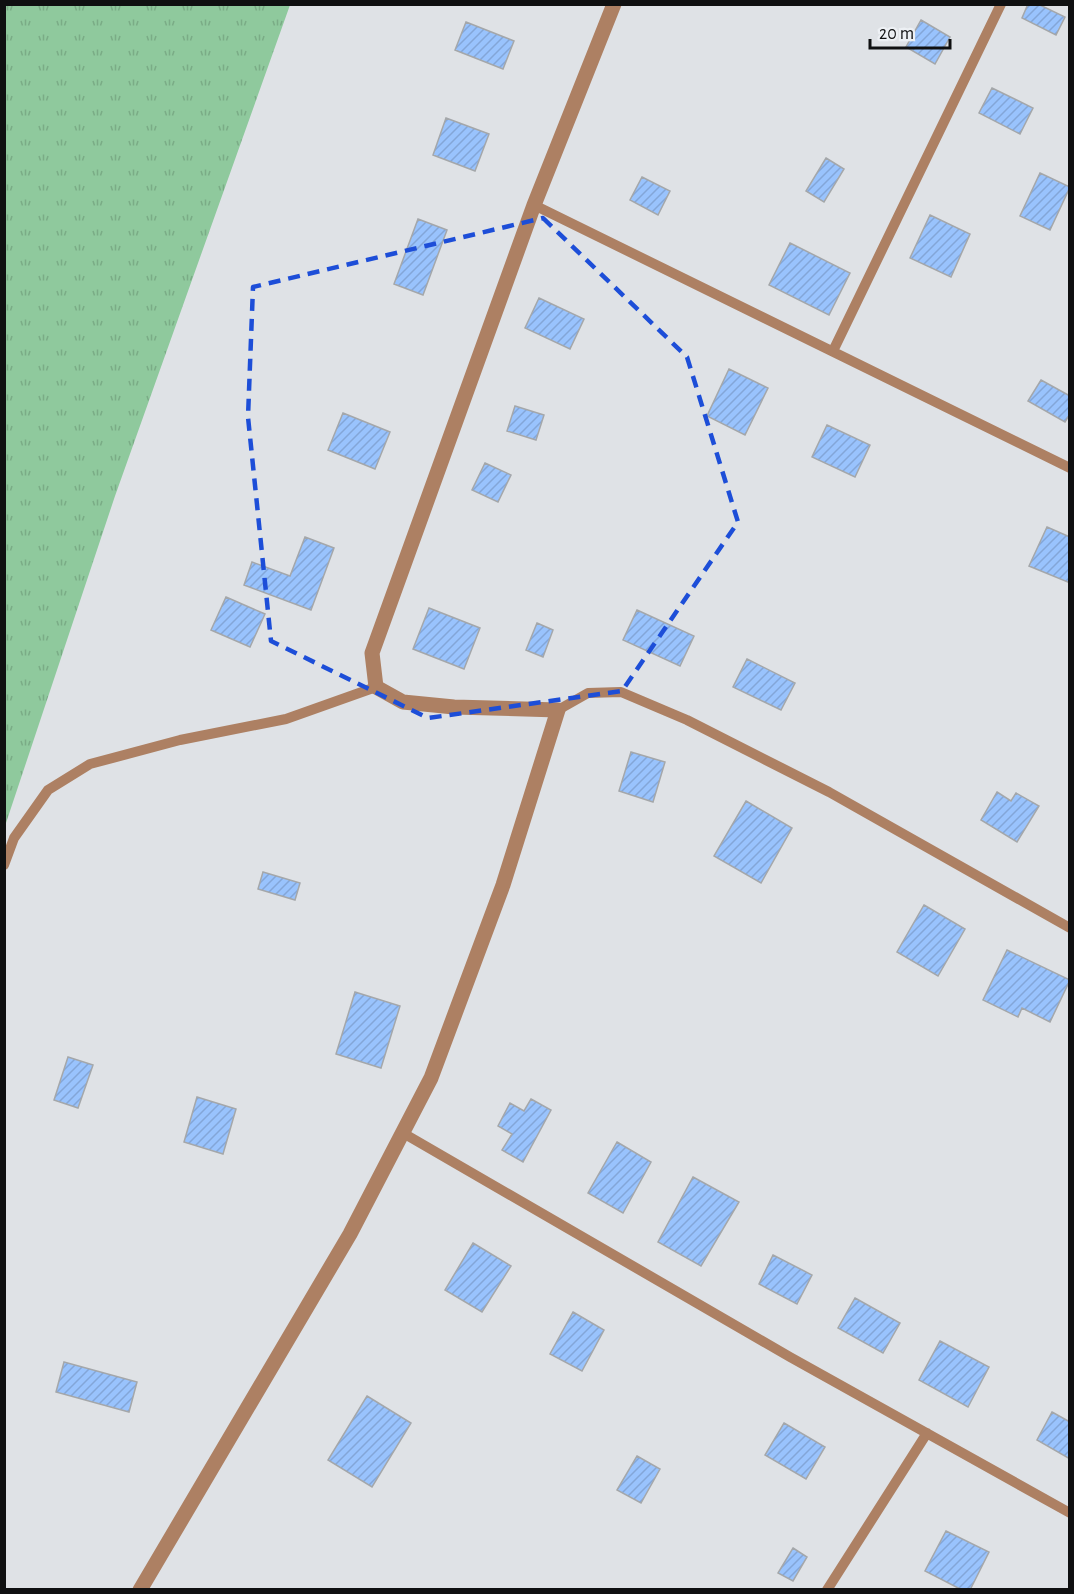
<svg xmlns="http://www.w3.org/2000/svg" width="1074" height="1594" viewBox="0 0 1074 1594" font-family="'Alegreya Sans',sans-serif">
<style>
.grass{fill:url(#grass-tufts)}
.building{fill:url(#building-hatch);stroke:#a4a7aa;stroke-width:1.5}
.lines{fill:none;stroke-linecap:round;stroke-linejoin:round}
.lane{stroke:#ad8063;stroke-width:10}
.street{stroke:#ad8063;stroke-width:15}
.marked{fill:none;stroke:#1d4ed8;stroke-width:4.5;stroke-dasharray:12 8;stroke-linejoin:round}
</style>
<defs>
<pattern id="grass-tufts" width="24" height="20" patternUnits="userSpaceOnUse" patternTransform="scale(1.5)"><rect width="24" height="20" fill="#8fc99d"/><path d="M3 7l-1-3M5 7V3M7 7l1-3M15 17l-1-3M17 17v-4M19 17l1-3" fill="none" stroke="#7aac86"/></pattern>
<pattern id="building-hatch" width="6" height="6" patternUnits="userSpaceOnUse" patternTransform="scale(1.5)"><rect width="6" height="6" fill="#99c3fd"/><path d="M-1 1l2-2M0 6l6-6M5 7l2-2" fill="none" stroke="#83a6d8"/></pattern>
</defs>
<rect width="100%" height="100%" fill="#dfe2e6"/>
<path class="grass" d="M5,4L290,5L115,496L5,826Z"/>
<path class="building" d="M1028,4H1038L1065,17L1056,35L1022,18Z
M921,20L950,37L935,64L906,47Z
M466,22L514,41L503,69L455,50Z
M992,88L1033,108L1020,134L979,113Z
M446,118L489,134L475,171L433,155Z
M826,158L844,169L824,202L806,191Z
M1040,173L1070,187L1050,230L1020,216Z
M642,177L670,191L658,215L630,200Z
M930,215L970,234L951,277L910,258Z
M418,219L447,230L423,295L394,284Z
M790,243L850,273L829,315L769,285Z
M539,298L584,319L570,349L525,328Z
M729,369L768,388L745,435L707,416Z
M1041,380L1070,396V414L1065,422L1028,401Z
M515,406L544,415L536,440L507,431Z
M343,413L390,432L375,469L328,450Z
M827,425L870,445L855,477L812,457Z
M485,463L511,475L498,502L472,490Z
M1047,527L1070,537V583L1029,566Z
M305,537L334,548L311,610L244,585L252,562L290,576Z
M226,597L265,614L250,647L211,630Z
M429,608L480,628L464,669L413,649Z
M637,610L694,636L680,666L623,640Z
M537,623L553,630L543,657L526,650Z
M747,659L795,683L781,710L733,687Z
M631,752L665,762L653,802L619,791Z
M997,792L1011,801L1016,793L1039,806L1017,842L981,820Z
M746,801L792,828L761,883L714,856Z
M263,872L300,883L295,900L258,889Z
M924,905L965,929L938,976L897,952Z
M1007,950L1070,980L1050,1022L1022,1008L1018,1017L983,1000Z
M355,992L400,1006L381,1068L336,1054Z
M68,1057L93,1065L78,1108L54,1100Z
M197,1097L236,1109L223,1154L184,1142Z
M531,1099L551,1110L523,1162L502,1150L512,1134L498,1126L510,1103L524,1111Z
M617,1142L651,1162L623,1213L588,1193Z
M693,1177L739,1202L701,1266L658,1242Z
M473,1243L511,1266L482,1312L445,1290Z
M773,1255L812,1275L797,1304L759,1284Z
M855,1298L900,1323L883,1353L838,1328Z
M573,1312L604,1330L582,1371L550,1354Z
M940,1341L989,1367L968,1407L919,1380Z
M64,1362L137,1382L129,1412L56,1392Z
M367,1396L411,1423L372,1487L328,1460Z
M1052,1412L1070,1422V1459L1037,1440Z
M784,1423L825,1447L806,1479L765,1455Z
M637,1456L660,1469L641,1503L617,1490Z
M946,1531L989,1552L970,1590H962L925,1571Z
M793,1548L807,1557L793,1581L778,1573Z"/>
<g class="lines">
<path class="lane" d="M534,205L1070,468
M833,351L1001,4
M558,710L588,693L621,692L687,720L829,792L1070,928
M4,865L14,838L48,790L90,764L180,740L286,719L376,687
M403,1133L790,1357L1070,1513
M827,1590L927,1433"/>
<path class="street" d="M140,1590L350,1234L431,1078L503,885L558,710L454,707L403,702L376,687L372,653L534,205L614,4"/>
</g>
<path class="marked" d="M543,218L687,357L738,522L622,691L428,718L271,641L248,417L253,287Z"/>
<rect width="1074" height="1594" fill="none" stroke="#0f1011" stroke-width="12"/>
<path d="M870 39v9h80v-9" fill="none" stroke="#0f1011" stroke-width="3"/>
<text x="879" y="39" font-size="18" fill="#0f1011" stroke="#edf0f4" stroke-width="4.5" paint-order="stroke">20 m</text>
</svg>
